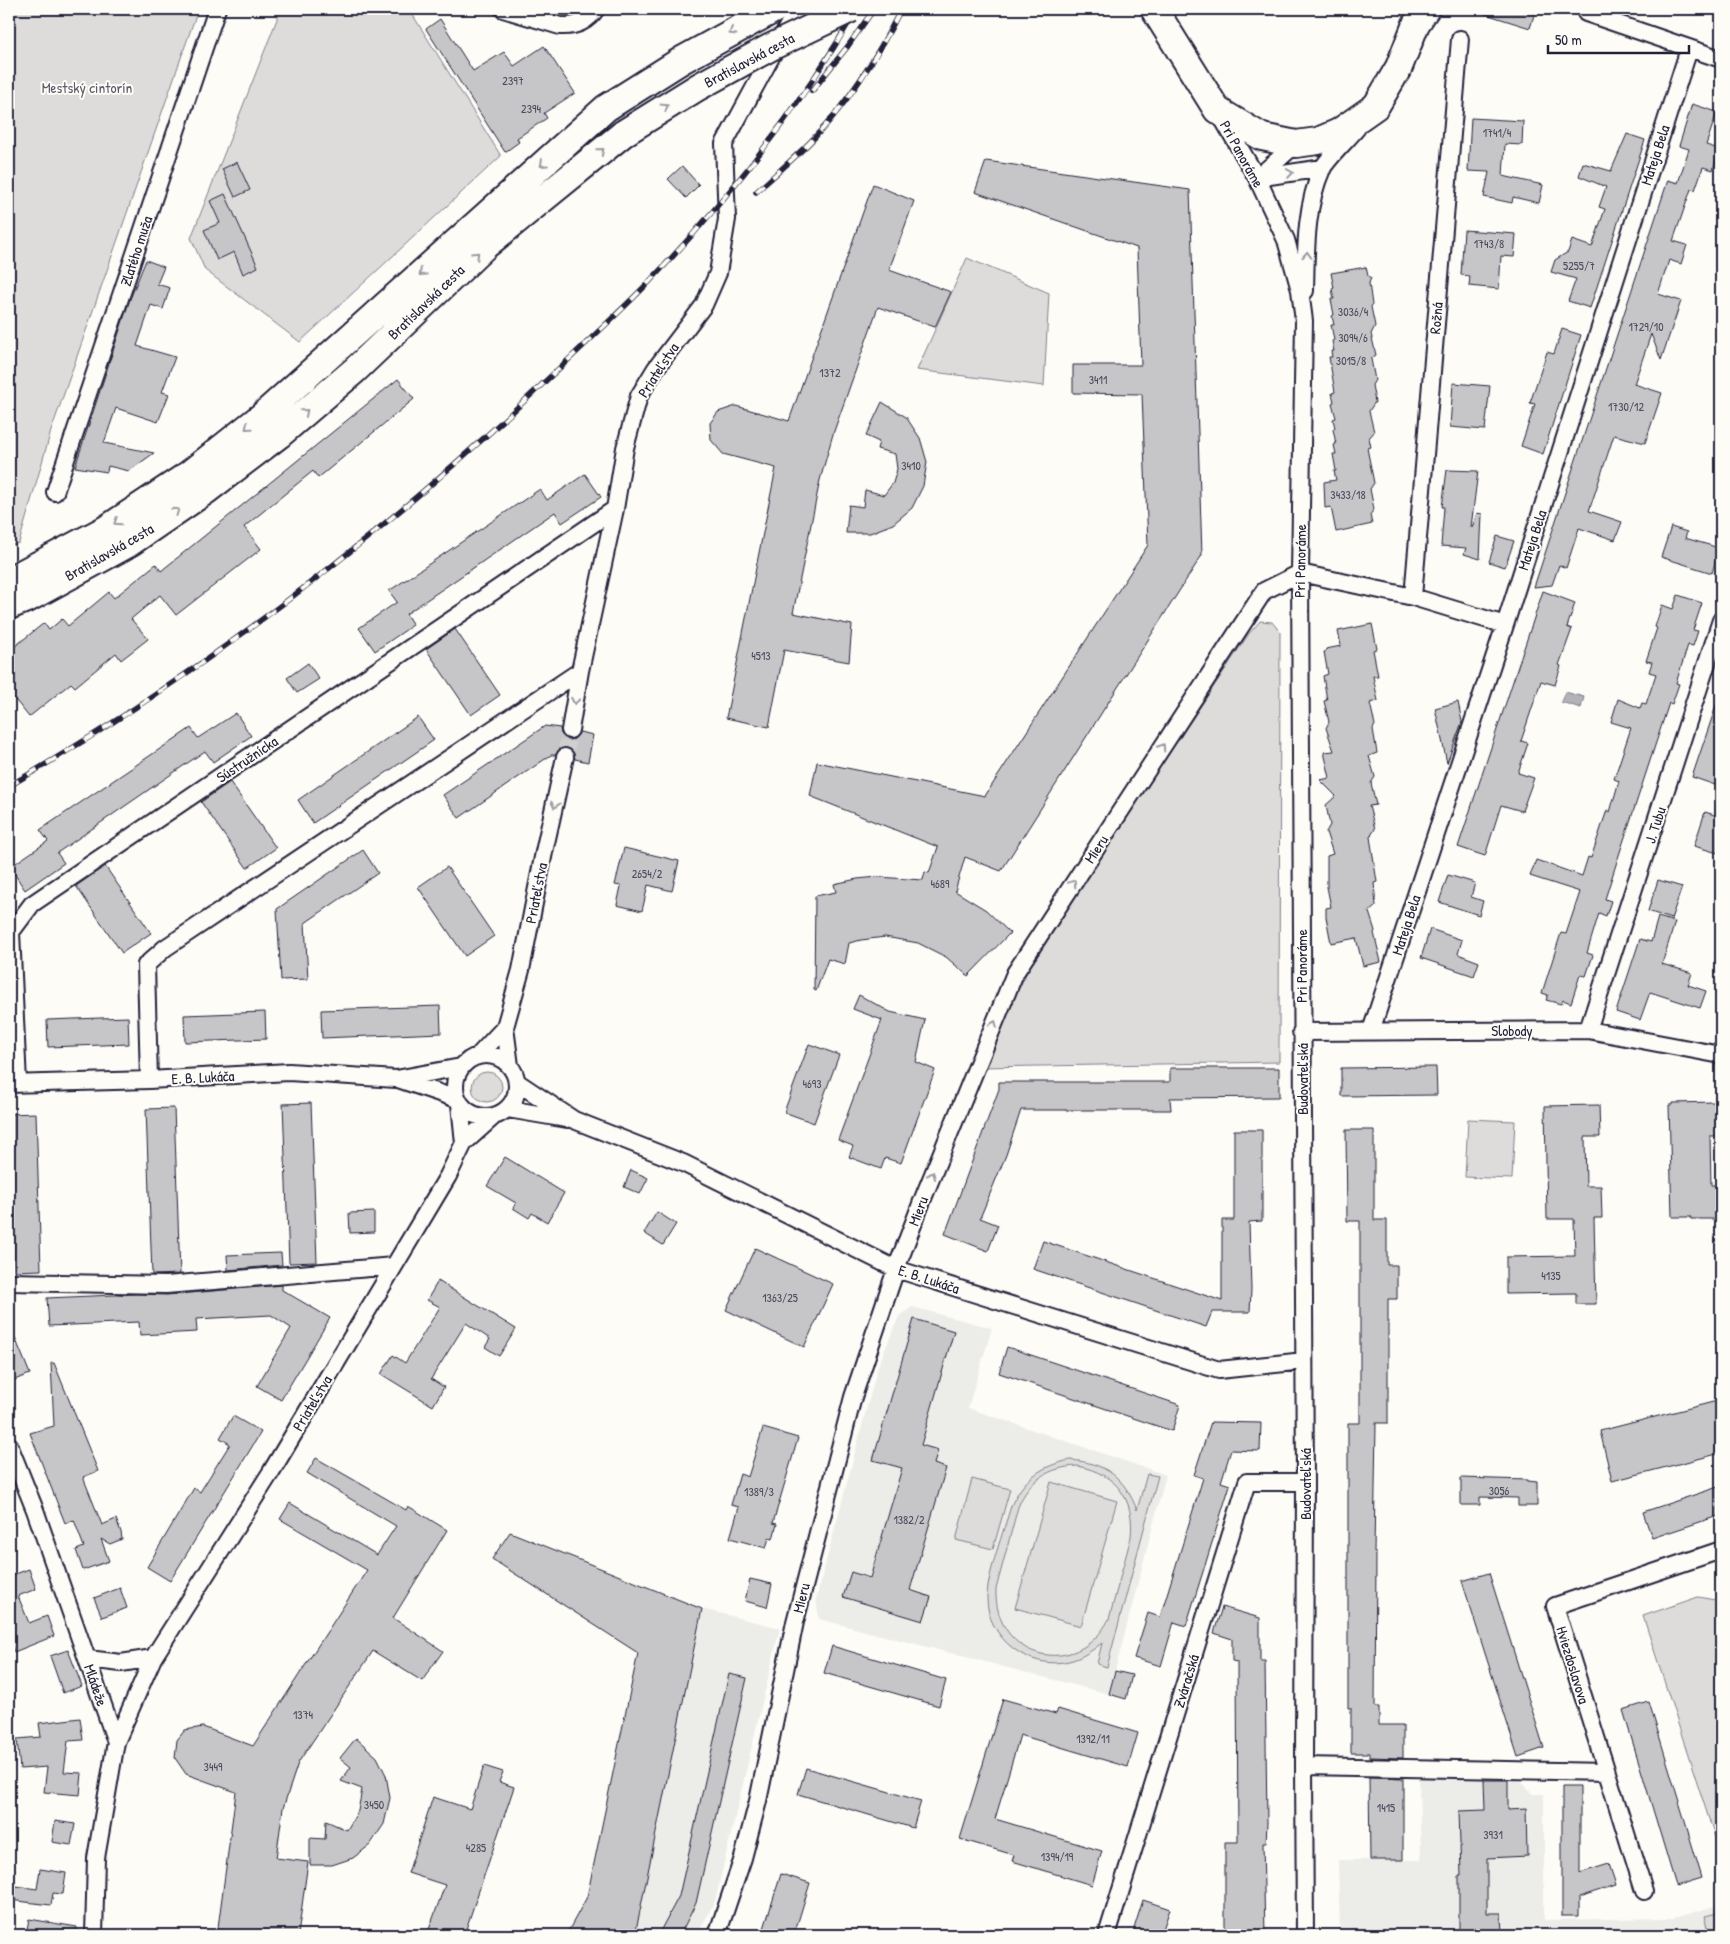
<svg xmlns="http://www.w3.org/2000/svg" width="1730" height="1944" viewBox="0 0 1730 1944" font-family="'Patrick Hand',sans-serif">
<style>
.built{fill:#ecece9}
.green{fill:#dddcdb;stroke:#807f8b;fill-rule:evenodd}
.water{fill:#b2b2b7;stroke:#787885}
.building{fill:#c6c6c8;stroke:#22223b}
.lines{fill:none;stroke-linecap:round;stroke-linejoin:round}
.minor-tunnel{stroke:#d1d0d1;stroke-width:16;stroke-dasharray:16 8;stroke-linecap:butt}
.minor-casing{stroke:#22223b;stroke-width:20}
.primary-casing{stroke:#22223b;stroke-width:30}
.minor{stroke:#fdfcf7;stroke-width:16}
.primary{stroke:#fdfcf7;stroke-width:26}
.rail-casing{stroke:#22223b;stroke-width:5.5}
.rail{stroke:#fdfcf7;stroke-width:4;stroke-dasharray:11;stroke-linecap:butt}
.primary-bridge-casing{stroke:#22223b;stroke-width:30;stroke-linecap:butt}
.primary-bridge{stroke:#fdfcf7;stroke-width:26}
.oneway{stroke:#9a9aa2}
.labels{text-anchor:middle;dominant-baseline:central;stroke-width:4;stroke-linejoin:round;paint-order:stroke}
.number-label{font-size:12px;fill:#4b4b5e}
.street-label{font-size:15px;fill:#22223b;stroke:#fdfcf7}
.park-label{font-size:15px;fill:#5a5a6b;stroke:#fdfcf7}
</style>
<rect width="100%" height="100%" fill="#fdfcf7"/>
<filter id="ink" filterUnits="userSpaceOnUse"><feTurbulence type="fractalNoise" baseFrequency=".02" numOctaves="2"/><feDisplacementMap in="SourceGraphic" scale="10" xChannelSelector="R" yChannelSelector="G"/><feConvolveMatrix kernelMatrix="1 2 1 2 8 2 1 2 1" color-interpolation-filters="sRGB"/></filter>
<g filter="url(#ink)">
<path class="built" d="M912,1307L992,1328L968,1408L1166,1475L1109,1694L819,1619L816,1599L878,1366L899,1316Z
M702,1609L780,1628L715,1901L697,1935H629L639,1916Z
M1419,1777H1508L1522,1782L1532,1794H1544V1920L1674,1918L1721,1904V1935H1340L1338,1860H1421Z"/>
<path class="green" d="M9,9H198L51,431L19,543L9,546Z
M281,9H409L501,156L300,342L205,270L191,238Z
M967,258L1049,293L1044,386L917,370Z
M1260,621L1272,622L1280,632L1279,1062L981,1067L1034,957L1248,635Z
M472 1087a15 15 0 1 1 30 0a15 15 0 1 1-30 0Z
M1468,1119L1515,1121L1512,1179L1465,1177Z
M1070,1460C1106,1463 1124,1477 1137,1510L1147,1474L1158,1476L1107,1667L1097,1664L1102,1643C1091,1651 1082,1658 1069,1661C1030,1671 987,1639 987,1598C987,1574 1004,1531 1011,1506C1023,1479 1041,1466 1070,1460ZM1078,1466C1116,1474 1135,1498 1131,1537L1109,1619C1077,1681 993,1659 996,1589L1018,1507C1029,1480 1049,1467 1078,1466Z
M972,1479L1010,1489L993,1549L956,1540Z
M1051,1482L1117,1501L1081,1626L1015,1608Z
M1698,1597L1721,1601V1856L1643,1616Z
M1717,1913L1721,1935H1710L1705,1916Z"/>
<path class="water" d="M1565,692L1584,697L1581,708L1561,702Z"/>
<path class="building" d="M1480,9H1536L1530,28L1479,12Z
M440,19L473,71L504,52L514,66L544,46L575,93L544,113L547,118L517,138L519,142L505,152L426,29Z
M1692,104L1717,112L1706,145L1719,149L1713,170L1703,167L1695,190L1691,189L1673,241L1687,245L1681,264L1669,260L1658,294L1681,301L1661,360L1651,334L1634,384L1662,393L1645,443L1614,435L1589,511L1622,522L1615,540L1579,528L1566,568L1559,565L1552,585L1534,587L1668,180L1678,183L1689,149L1679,146Z
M1471,118L1523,121L1522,145L1505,144L1503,176L1543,185L1539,203L1513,197L1512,203L1484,197L1489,172L1468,171Z
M1627,134L1645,140L1590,308L1568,301L1576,279L1551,272L1555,260L1568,252L1572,240L1592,247L1605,209L1599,207L1606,187L1579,176L1583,163L1611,171Z
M986,161L1190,190L1202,555L1001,871L965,857L955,891L986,910L1010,933L968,976L946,957L918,943L885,937L861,940L849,943L845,964L828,959L816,991L814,990L815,896L836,892L834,884L857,879L878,877L923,880L925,872L929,873L938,847L810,796L817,762L985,796L1148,545L1142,394L1073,393V365H1141L1137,248L975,192Z
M237,162L250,190L235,197L222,169Z
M682,166L699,185L686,198L668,179Z
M873,184L914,201L889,270L951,292L935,327L878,307L833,434L820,480L793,613L852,625L849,662L784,650L769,727L726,718L776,468L723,454L711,440L710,423L718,412L736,406L789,421Z
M225,194L258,267L243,274L234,252L217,260L204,230L220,223L210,201Z
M1464,230L1516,234L1514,257L1501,256L1499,289L1469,286L1470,276L1461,275Z
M146,260L164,267L157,284L170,288L163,309L151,305L137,346L175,357L162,392L169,394L158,422L116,408L104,443L154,453L129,471L108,466L107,472L75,467L130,299Z
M1366,267L1368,276L1371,278L1369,283L1372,305L1371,307L1375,326L1371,334L1376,355L1371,359L1375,380L1372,385L1375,402L1369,411L1374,432L1369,438L1371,447L1367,448L1374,483L1370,489L1374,509L1370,515L1372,524L1336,532L1331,507L1325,508L1324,482L1336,480L1334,471H1336L1333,454H1336L1334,445L1336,444L1333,429L1335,428L1333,419L1336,418L1332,403L1334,402L1332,393L1335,392L1329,357H1332L1331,351H1334L1332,341L1334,340L1331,325H1334L1332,316L1334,315L1331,299H1334L1332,289L1334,288L1331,273Z
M1562,329L1581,335L1543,454L1521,446L1535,404L1530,403L1547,352L1554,354Z
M398,379L414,399L318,478L313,471L244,527L261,549L176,615L160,595L131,619L148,639L121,660L116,653L75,687L71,683L29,717L9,692V651L44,623L49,630L62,619L68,626L109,592L114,598L156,564L161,571Z
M1453,383L1490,386L1485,430L1450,427Z
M882,402L906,417L920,438L927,462L923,486L912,508L893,524L870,533H846L849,505L863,507L865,490L884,495L893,483L897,469L895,454L877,449L879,442L866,436Z
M1447,470L1478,471L1471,527L1472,528L1477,513L1482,514L1480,559L1464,554L1466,548L1441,546L1444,507H1442Z
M585,474L601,497L562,523L555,512L406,614L413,625L375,651L359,628L397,602L389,591L540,489L547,500Z
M1671,527L1687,532L1685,538L1719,548L1712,573L1661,557Z
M1497,536L1514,541L1505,567L1489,562Z
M1543,591L1575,603L1567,627L1572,629L1559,665L1561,666L1555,685L1541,681L1521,741L1528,743L1518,773L1534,778L1522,811L1501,805L1485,856L1458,847Z
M1678,595L1702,603L1693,630L1698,631L1693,646L1688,645L1676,683L1679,684L1672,704L1669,703L1619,855L1605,899L1611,901L1606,916L1599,913L1587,953L1593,955L1586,976L1580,975L1571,1003L1563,1000L1561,1004L1546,1000L1548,995L1542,993L1561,933L1566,934L1580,892L1530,876L1536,860L1582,876L1588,857L1591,858L1607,810L1610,812L1619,781L1614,779L1631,728L1611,722L1618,699L1640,708L1642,703L1646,704L1656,674L1649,672L1652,662L1646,661L1657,628L1655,627L1662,605L1673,609Z
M1372,624L1377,649L1373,650L1378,676H1373L1378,701L1370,703L1375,725L1373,729L1377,753L1369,756L1375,777L1371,783L1376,805L1369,806L1375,829L1370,837L1377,882L1374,883L1376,906L1369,912L1375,931L1374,933L1381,962L1363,966L1356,938L1331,943L1326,917V908L1331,907L1327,887V856L1333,854L1326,832L1330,825L1326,805L1336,796L1320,780L1330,778L1324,752L1334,751L1326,728L1329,722L1324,701L1327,700L1323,676L1328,674L1324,652L1326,651V649L1341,646L1338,631Z
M455,629L500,695L471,715L426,649Z
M308,663L319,679L297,693L287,678Z
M1719,697L1721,698V787L1692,777Z
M1458,702L1462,722L1447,763L1435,708Z
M236,713L251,736L213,762L205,751L112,815L57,853L64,863L25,890L10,867L48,841L40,830L191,728L198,738Z
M418,717L434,740L313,823L298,800Z
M545,726L560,728L561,734L568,740L574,739L580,732L593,735L588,762L575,759L574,754L571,749L562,748L555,755H551L459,818L443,795Z
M230,782L276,848L247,868L201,802Z
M1705,812L1721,817V854L1694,846Z
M624,848L679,861L672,891L648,885L642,911L617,905L621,886L615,885Z
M363,850L378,873L305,923L308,979L281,980L277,909Z
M105,866L151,933L122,953L76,886Z
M447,867L494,936L465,956L418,887Z
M1448,875L1475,883L1471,897L1483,901L1479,915L1439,902Z
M1658,880L1682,887L1671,919L1648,911Z
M1658,917L1675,922L1662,964L1692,973L1688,985L1706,991L1700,1008L1650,992L1640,1020L1616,1012L1640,939L1651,942Z
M1430,929L1462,940L1458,954L1479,962L1474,976L1421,958Z
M859,995L890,1012L925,1020L916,1062L935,1070L901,1163L885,1158L881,1169L849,1157L853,1146L838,1140L882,1020L853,1009Z
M440,1006L441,1033L322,1038L321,1010Z
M265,1012L266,1039L185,1042L184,1015Z
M128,1017L129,1044L48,1047L47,1020Z
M809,1044L839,1055L814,1123L784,1112Z
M1436,1067L1437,1095L1341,1096V1068Z
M1170,1068H1279V1097L1170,1098L1171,1110H1021L1006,1155L980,1218L998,1225L988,1251L945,1234L999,1089V1082H1170Z
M1715,1102V1104H1721V1136H1710L1711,1185H1721V1216L1718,1217V1219H1691V1217H1672L1669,1105H1673V1103Z
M311,1103L317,1262L289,1263L283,1104Z
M1599,1105L1600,1137H1585L1586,1186H1601L1602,1218H1594L1596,1304H1576V1293L1506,1294V1257L1575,1256L1574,1219H1547L1545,1106Z
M174,1108L180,1274L152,1275L146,1109Z
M36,1113L41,1270L14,1271L9,1114Z
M1234,1130H1262V1221L1249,1222L1251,1289L1250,1312H1212L1206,1327L1033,1269L1043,1241L1222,1301V1220H1234Z
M1346,1130H1374V1220H1387V1265H1397V1299H1388V1423H1376L1374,1553H1376L1375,1707H1379V1725H1403V1758L1369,1757V1753H1351V1708H1348V1423H1360V1221H1347Z
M505,1157L564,1193L547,1222L532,1213L529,1218L513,1208L516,1203L487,1186Z
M631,1170L648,1178L640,1194L624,1187Z
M374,1212V1232L350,1233L349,1213Z
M657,1212L676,1224L663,1245L644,1233Z
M755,1248L833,1284L804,1347L726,1310Z
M281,1253L282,1265L228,1270L227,1255Z
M438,1281L516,1329L499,1356L485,1347L490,1339L466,1323L431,1379L444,1387L433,1406L381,1374L393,1355L405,1363L440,1307L427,1300Z
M282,1285V1290L330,1318L281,1400L257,1386L291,1328L271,1315L196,1319L197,1332L140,1335L139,1322L49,1326L47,1298L137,1294L167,1295Z
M914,1319L954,1331L921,1445L938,1450L934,1464L946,1468L910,1590L931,1597L923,1621L843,1597L851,1572L870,1578L902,1468L873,1460Z
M9,1323L30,1374L9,1382Z
M1007,1347L1180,1405L1172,1431L999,1373Z
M51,1363H54L98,1471L83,1477L102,1525L116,1519L121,1532L122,1539L110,1544L101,1539L109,1561L83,1570L76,1550L84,1547L74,1520L65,1523L30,1433L54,1426Z
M1721,1400V1453L1612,1481L1600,1431Z
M233,1416L261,1432L170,1581L147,1567L194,1488L200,1492L230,1444L220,1438Z
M1211,1422L1261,1423L1260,1451L1231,1450L1221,1482L1230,1485L1186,1626L1174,1622L1161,1666L1134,1658L1148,1613L1160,1617L1203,1478L1194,1475Z
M763,1428L798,1438L773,1523L777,1524L773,1539L769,1538L766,1548L730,1538L739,1507L731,1505L740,1474L748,1477Z
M316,1458L406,1510L408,1506L447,1530L393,1618L443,1651L422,1681L373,1651L298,1763L283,1808L276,1858L308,1862L298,1935H217L236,1792L186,1774L175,1758L177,1740L185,1730L203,1727L253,1746L367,1570L280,1519L290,1503L377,1555L396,1526L307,1473Z
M1461,1478L1528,1480V1481L1537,1482V1506H1518V1498L1480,1497V1505H1461Z
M1721,1486V1515L1652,1538L1643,1512Z
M510,1532L702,1609L635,1935H566L587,1897L638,1653L492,1559Z
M29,1569L36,1589L18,1596L29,1623L47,1616L54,1636L14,1652L9,1639V1574L10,1576Z
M1489,1573L1544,1748L1518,1757L1462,1581Z
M750,1579L772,1584L767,1607L745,1601Z
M120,1588L127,1608L102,1617L94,1598Z
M1222,1607L1260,1618V1661H1265L1267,1823L1266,1843H1263L1265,1935H1225V1842H1238L1237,1662L1232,1661V1639L1214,1633Z
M832,1646L946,1680L939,1706L824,1673Z
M68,1650L82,1686L63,1693L50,1656Z
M1115,1671L1132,1675L1126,1699L1109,1694Z
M729,1674L747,1678L696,1903L680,1935H658L679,1896Z
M1003,1699L1056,1714L1058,1709L1138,1733L1128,1767L1020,1735L995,1819L1102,1851L1092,1885L1012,1861L1014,1855L960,1839Z
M1649,1702L1702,1878L1676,1886L1623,1710Z
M80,1718L83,1740L68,1741L64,1772L82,1773L80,1795L44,1792L47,1767L20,1769L17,1739L41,1737L39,1723Z
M356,1738L377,1757L386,1775L390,1798L384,1824L370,1845L353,1858L332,1865H310V1838L325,1839L326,1821L347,1830L358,1811L362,1789L341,1781L351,1767L340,1758Z
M484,1766L503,1772L499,1782L514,1787L464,1935H427L445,1885L408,1873L433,1797L470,1809Z
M806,1768L921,1801L913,1828L798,1794Z
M1369,1777L1403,1778V1860H1370Z
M1484,1780H1508V1810L1526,1809L1527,1856L1487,1858V1913H1501L1502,1935H1459V1875H1461L1459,1811L1485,1810Z
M1562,1786H1580V1873L1609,1864L1616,1885L1579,1897V1916H1562Z
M55,1821L75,1824L71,1845L52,1842Z
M40,1869L66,1873L63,1894L53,1893L51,1905L9,1900V1885L37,1889Z
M781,1874L810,1883L798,1922L793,1935H762Z
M1143,1900L1170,1909L1161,1935H1132Z
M29,1919L77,1927L76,1935H26Z"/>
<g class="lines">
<path class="minor-tunnel" d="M565,757L570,730"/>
<defs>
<path id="minor" d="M503,9L560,26C576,27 587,22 596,9
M1586,13L1721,59
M1221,116L1257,178L1286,240L1300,290L1304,321L1300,573L1305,1482L1304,1766L1305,1935
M1257,178L1323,168
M1257,178L1296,144
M1305,291C1306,251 1305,207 1322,169C1328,158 1348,139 1357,128
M55,492L217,9
M1300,573L1413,597L1505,625
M1413,597L1460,39
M570,730L580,671L615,509L625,448L639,396L656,368L704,305L718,273L727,219L724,144L797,9
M1588,1030L1721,620
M1371,1031L1505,625L1689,49
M1301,1032L1588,1030L1721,1055
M455 1086a31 31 0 1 1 62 0a31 31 0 1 1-62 0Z
M478,1056L505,1027
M510,1066L505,1027L521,970L544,852L565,757
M398,1079L457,1099
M149,1080L146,965L165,948L580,671
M517,1082L574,1120L683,1163L896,1269L1219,1370L1304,1361
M18,1083L11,932L32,904L615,509
M9,1084L149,1080L289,1072L396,1079L461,1067
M460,1104L464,1143
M508,1109L567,1119
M9,1282L166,1285L394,1266
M9,1445L35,1510L116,1742L96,1858L94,1935
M88,1659L121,1663L153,1658
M116,1742L153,1658L271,1472L448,1176L464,1143L493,1117
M1304,1766L1607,1772
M1644,1891L1555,1606L1721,1550
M717,1935L743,1858L758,1801L795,1622L853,1397L896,1269L924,1196L1015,973L1264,591L1300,573
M1107,1935L1247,1482H1305"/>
<path id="primary" d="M1154,9L1217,110L1262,137L1296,144L1318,141L1339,132L1376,106L1399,67L1416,24L1426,9
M9,580L106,529L189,474L262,416L606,108L682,60L775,9
M9,606L29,598L128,544L207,490L279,435L355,370L485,246L624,133"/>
</defs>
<use href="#minor" class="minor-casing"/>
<use href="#primary" class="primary-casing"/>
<use href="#minor" class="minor"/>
<use href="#primary" class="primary"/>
<defs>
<path id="rail" d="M812,91L848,46L874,9
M756,192C776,174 797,156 815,137C851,99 878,55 901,9
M9,786C207,671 386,533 552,375C584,345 618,314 649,282C728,199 800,108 857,9"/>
</defs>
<use href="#rail" class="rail-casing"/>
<use href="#rail" class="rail"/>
<defs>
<path id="primary-bridge" d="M624,133L698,87L771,47L851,9"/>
</defs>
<use href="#primary-bridge" class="primary-bridge-casing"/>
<use href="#primary-bridge" class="primary-bridge"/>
</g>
<defs><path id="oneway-chevron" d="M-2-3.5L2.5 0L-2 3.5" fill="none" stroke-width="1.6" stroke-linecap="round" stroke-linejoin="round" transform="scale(1.25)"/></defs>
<g class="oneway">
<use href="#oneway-chevron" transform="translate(732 32) rotate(150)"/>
<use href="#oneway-chevron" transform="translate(665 107) rotate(-32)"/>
<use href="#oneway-chevron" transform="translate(601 151) rotate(-39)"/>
<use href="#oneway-chevron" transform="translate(543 164) rotate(138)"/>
<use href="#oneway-chevron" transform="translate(1290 173) rotate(-9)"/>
<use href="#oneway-chevron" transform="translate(476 255) rotate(-44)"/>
<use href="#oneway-chevron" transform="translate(1307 255) rotate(-87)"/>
<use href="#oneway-chevron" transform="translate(422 273) rotate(138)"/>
<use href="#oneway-chevron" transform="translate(305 412) rotate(-40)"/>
<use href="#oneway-chevron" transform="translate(248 427) rotate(141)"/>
<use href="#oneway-chevron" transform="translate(176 511) rotate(-35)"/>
<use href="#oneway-chevron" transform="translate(117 522) rotate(147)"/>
<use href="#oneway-chevron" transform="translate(575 701) rotate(100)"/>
<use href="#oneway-chevron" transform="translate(1162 747) rotate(-57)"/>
<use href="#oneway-chevron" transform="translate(555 805) rotate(103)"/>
<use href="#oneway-chevron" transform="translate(1073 883) rotate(-57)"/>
<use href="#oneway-chevron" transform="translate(994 1024) rotate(-68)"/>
<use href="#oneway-chevron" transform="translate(932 1175) rotate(-68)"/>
</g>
</g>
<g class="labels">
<g class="number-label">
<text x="513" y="80">2397</text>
<text x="531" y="108">2394</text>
<text x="1497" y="132">1741/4</text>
<text x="1489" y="243">1743/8</text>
<text x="1579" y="265">5255/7</text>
<text x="1353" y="311">3036/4</text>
<text x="1646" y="326">1729/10</text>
<text x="1353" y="337">3094/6</text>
<text x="1351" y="360">3015/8</text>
<text x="830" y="372">1372</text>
<text x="1098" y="379">3411</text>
<text x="1626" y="406">1730/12</text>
<text x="911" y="465">3410</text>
<text x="1348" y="494">3433/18</text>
<text x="761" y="655">4513</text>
<text x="647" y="873">2654/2</text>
<text x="940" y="883">4689</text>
<text x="812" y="1083">4693</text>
<text x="1551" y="1275">4135</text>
<text x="780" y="1297">1363/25</text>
<text x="1499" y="1490">3056</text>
<text x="759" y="1491">1389/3</text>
<text x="909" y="1519">1382/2</text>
<text x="303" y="1714">1374</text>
<text x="1093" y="1738">1392/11</text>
<text x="213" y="1766">3449</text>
<text x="374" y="1804">3450</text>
<text x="1386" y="1807">1415</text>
<text x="1493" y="1834">3931</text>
<text x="476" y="1847">4285</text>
<text x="1057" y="1856">1394/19</text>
</g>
<g class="street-label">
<text transform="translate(749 60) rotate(-28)">Bratislavská cesta</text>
<text transform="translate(1242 154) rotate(61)">Pri Panoráme</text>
<text transform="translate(1655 155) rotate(-72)">Mateja Bela</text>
<text transform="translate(136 251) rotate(-72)">Zlatého muža</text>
<text transform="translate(426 302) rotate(-44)">Bratislavská cesta</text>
<text transform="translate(1436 318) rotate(-85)">Rožná</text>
<text transform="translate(658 370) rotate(-57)">Priateľstva</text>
<text transform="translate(1532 540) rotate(-72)">Mateja Bela</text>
<text transform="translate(109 552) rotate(-30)">Bratislavská cesta</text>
<text transform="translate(1300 561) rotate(-89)">Pri Panoráme</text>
<text transform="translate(247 759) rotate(-34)">Sústružnícka</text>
<text transform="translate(1655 825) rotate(-72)">J. Tubu</text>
<text transform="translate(1096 849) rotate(-57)">Mieru</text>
<text transform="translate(536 893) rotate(-79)">Priateľstva</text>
<text transform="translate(1406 925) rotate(-72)">Mateja Bela</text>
<text transform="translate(1301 966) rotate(-90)">Pri Panoráme</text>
<text x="1512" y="1030">Slobody</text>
<text transform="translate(203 1077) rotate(-3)">E. B. Lukáča</text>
<text transform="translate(1302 1079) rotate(-90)">Budovateľská</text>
<text transform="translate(918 1211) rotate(-69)">Mieru</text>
<text transform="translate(929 1279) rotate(18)">E. B. Lukáča</text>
<text transform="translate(312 1403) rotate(-59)">Priateľstva</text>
<text transform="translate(1305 1484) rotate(-90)">Budovateľská</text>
<text transform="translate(801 1598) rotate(-76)">Mieru</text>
<text transform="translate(1573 1665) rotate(73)">Hviezdoslavova</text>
<text transform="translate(1186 1681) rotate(-73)">Zváračská</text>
<text transform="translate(96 1685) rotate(71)">Mládeže</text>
</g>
<g class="park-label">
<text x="87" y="87">Mestský cintorín</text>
</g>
</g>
<rect width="1730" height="1944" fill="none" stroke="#fdfcf7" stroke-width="30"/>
<rect x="15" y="15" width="1700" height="1914" fill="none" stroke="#22223b" stroke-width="2" filter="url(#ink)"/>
<path d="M1548 45v8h141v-8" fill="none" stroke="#22223b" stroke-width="2.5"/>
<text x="1555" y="45" font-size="15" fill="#22223b" stroke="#fdfcf7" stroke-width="4" paint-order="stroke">50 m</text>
</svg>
